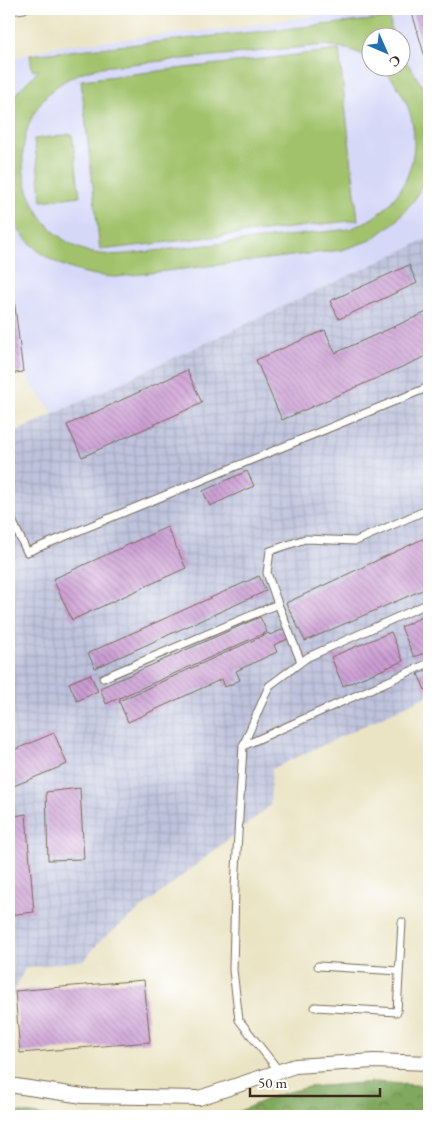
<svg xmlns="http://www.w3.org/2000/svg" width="438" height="1125" viewBox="0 0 438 1125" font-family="'EB Garamond',serif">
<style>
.built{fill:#d6d8f8;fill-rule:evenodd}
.industrial{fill:url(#industrial-grid)}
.forest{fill:url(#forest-crowns);stroke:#5e693e}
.garden{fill:#a1c26a;stroke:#6e7644}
.building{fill:url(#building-back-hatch)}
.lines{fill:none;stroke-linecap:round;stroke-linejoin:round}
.lane-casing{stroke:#786b58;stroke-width:9}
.street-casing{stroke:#786b58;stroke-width:16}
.lane{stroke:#fff;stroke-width:7}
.street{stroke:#fff;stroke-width:14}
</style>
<defs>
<pattern id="industrial-grid" width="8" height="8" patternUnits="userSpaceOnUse" patternTransform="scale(1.25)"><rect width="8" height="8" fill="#bec3dd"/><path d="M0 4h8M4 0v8" fill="none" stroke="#a4a8bd"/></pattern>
<pattern id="forest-crowns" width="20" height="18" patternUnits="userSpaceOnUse" patternTransform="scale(1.25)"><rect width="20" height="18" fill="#80a85e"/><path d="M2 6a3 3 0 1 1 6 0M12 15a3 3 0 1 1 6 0" fill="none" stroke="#6a894d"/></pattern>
<pattern id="building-back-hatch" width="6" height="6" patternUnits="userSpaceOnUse" patternTransform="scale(1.25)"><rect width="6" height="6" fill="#cb9dd3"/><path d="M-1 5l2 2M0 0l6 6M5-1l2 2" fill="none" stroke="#a680ab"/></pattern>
</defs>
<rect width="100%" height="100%" fill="#fff"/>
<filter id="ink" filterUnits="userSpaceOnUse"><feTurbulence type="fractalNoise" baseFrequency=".02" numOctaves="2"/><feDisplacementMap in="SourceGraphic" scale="10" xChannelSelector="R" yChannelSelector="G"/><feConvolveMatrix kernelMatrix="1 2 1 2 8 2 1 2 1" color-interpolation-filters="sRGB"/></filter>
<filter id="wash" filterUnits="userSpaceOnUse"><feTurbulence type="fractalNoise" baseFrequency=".0096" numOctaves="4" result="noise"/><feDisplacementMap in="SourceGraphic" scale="20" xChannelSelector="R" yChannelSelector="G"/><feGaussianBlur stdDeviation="1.12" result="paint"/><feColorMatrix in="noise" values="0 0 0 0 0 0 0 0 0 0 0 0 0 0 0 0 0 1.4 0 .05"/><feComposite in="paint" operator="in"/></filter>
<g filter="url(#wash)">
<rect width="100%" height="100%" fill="#eae4c4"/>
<path class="built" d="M358,9H429V238L54,414L23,373L9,374V60L56,46L232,28ZM370,38H400V68H370Z"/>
<path class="industrial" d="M429,238V695L272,769L270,806L99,942L85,960L25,968L9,1002V435Z"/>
<path class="forest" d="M376,1082L429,1086V1116H228L274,1096L308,1087Z
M9,1111L47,1116H9Z"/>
<path class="garden" d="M390,18L392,37L370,38V59C356,50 341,47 325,45L101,67C83,71 68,77 53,89C0,137 20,230 89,252C101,255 114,255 127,254L350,229C358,225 367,222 374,217C426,181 426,109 382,68H400L401,55L413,71L421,84L429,106V167L428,172L415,199L395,222L371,240L342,250L116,277C70,275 31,257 9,214V106L20,89L39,70H32L30,55Z
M339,50L358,220L100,250L81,80Z
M72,134L80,196L42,201L34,139Z"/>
<g id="blocks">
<path class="building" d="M411,9H429V71Z
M409,265L417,283L339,319L330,301Z
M12,282L23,372L9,374V283Z
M429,311V355L282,420L256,360L325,330L335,353Z
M187,370L202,403L82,457L67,425Z
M247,471L254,486L210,506L203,491Z
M167,527L186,568L72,620L53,579Z
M429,536V587L305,641L286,603Z
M259,576L266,591L95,668L88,653Z
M424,616L429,627V651L414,657L401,627Z
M260,617L267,632L106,704L100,688Z
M284,629L288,639L274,645L277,652L236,671L240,680L225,687L222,679L128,722L119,701L269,633L270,635Z
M391,632L403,661L343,686L331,657Z
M429,669V688L425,690L418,674Z
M90,674L98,691L77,701L69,683Z
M54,733L67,764L9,788V752Z
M80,788L84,859L48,860L46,792Z
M26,814L34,912L9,915V817Z
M144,980L150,1042L20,1053L15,991Z"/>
</g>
</g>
<g filter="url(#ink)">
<use href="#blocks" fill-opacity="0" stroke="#786b58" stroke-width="1"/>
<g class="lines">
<defs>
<path id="lane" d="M9,11L24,9
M9,514L27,552L429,387
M278,604L267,573L270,551L305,539L356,541L429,509
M103,678L278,604L301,662
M243,746L429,663
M318,966L399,971
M315,1007L397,1012L402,922
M279,1071L239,1020L233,970L235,887L243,746L269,686L308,657L429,603"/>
<path id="street" d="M9,1085L83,1096L199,1098L295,1066L374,1061L429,1063"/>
</defs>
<use href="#lane" class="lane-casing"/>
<use href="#street" class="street-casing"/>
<use href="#lane" class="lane"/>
<use href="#street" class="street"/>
</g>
</g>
<rect width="438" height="1125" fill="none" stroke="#fff" stroke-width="30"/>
<g transform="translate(386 52) rotate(135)"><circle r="24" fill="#ffffff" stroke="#b1aaa5"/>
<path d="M0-4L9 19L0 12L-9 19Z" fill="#1f6fb2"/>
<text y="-8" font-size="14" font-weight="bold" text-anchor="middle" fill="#3b2a1e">С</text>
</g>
<path d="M250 1088v8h130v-8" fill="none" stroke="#3b2a1e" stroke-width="2.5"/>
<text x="258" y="1088" font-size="15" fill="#3b2a1e" stroke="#ffffff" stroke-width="4" paint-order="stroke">50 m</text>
</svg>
